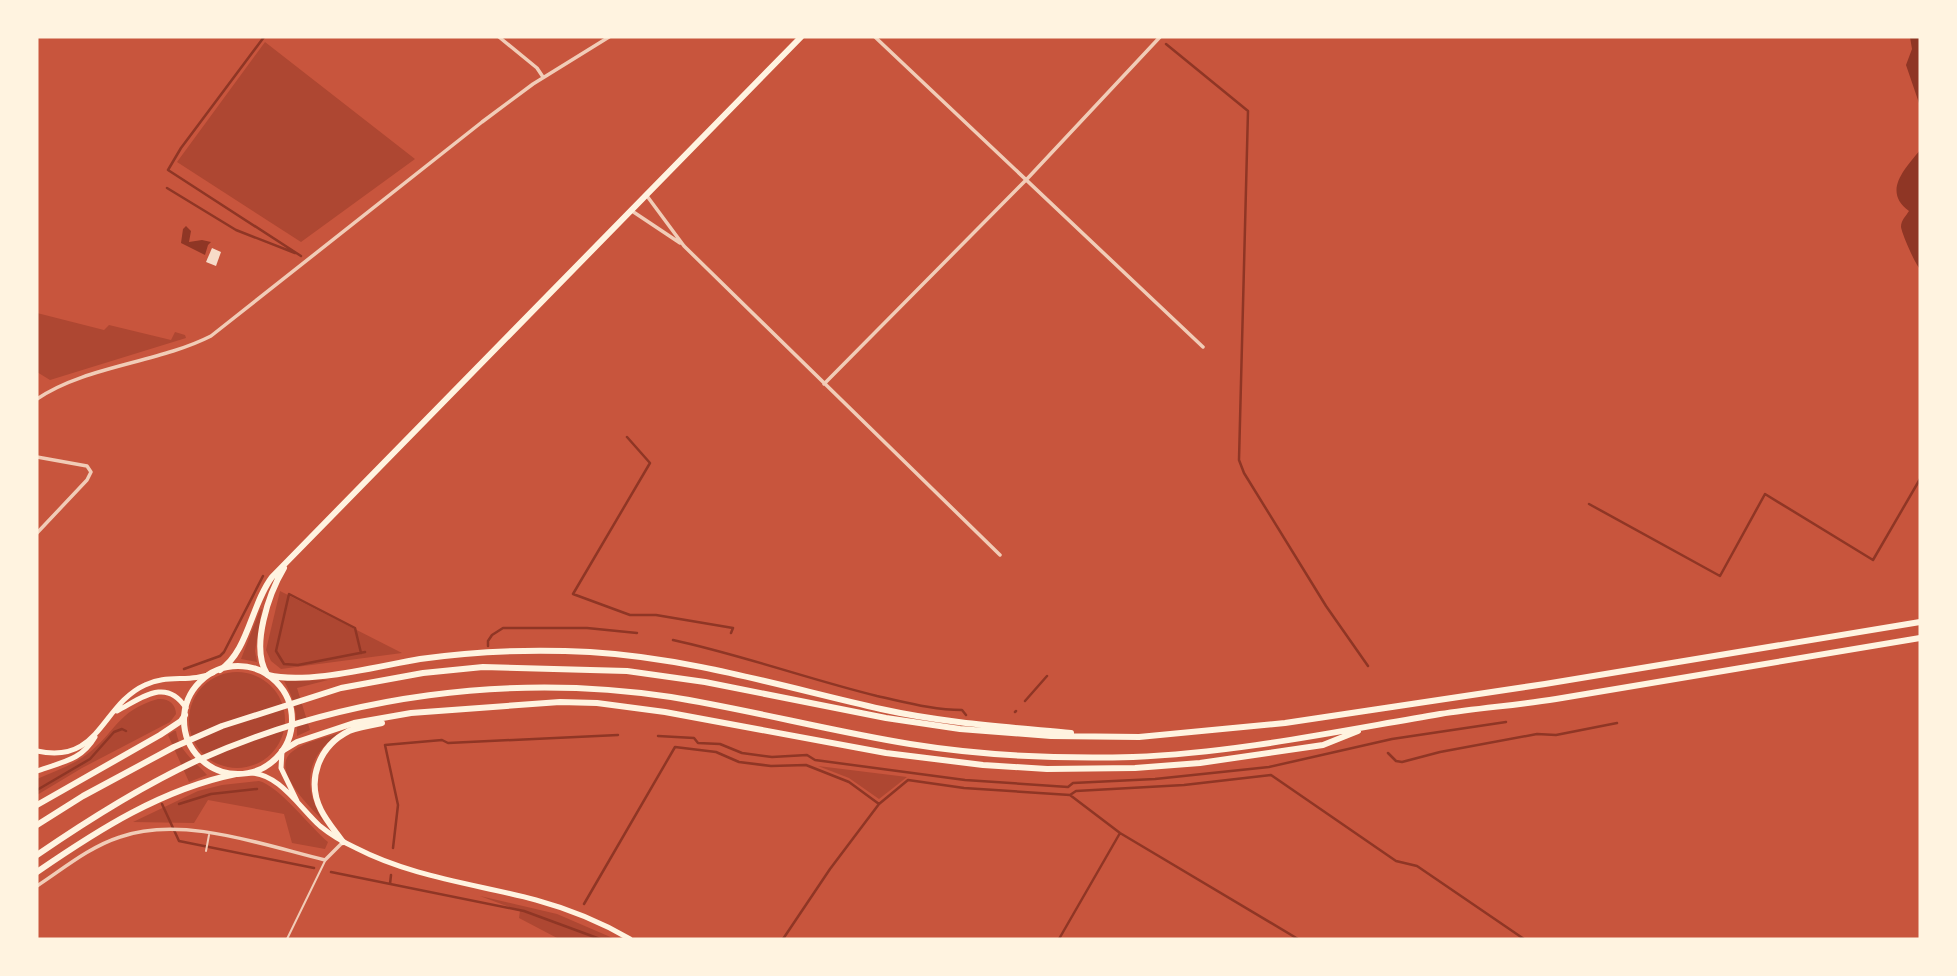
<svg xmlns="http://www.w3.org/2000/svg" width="1957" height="976" viewBox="0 0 1957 976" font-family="Merriweather,serif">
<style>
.green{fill:#ae4732}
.water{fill:#8f3625}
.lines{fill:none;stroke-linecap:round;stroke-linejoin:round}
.stream{stroke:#8f3625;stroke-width:2.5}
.building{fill:#f7dbc8}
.service{stroke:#f1ccb7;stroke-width:2}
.minor{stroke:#f1ccb7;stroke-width:3.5}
.secondary{stroke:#fff3e0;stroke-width:5}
.primary{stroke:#fff3e0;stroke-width:6}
.trunk{stroke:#fff3e0;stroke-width:6}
</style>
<rect width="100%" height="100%" fill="#c8553d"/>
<path class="green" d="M265,42L415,159L301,242L177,162Z
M37,313L104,330L109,325L171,340L175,332L185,335L186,338L50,380L37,372Z
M280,591L402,653L281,669L271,661L266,650Z
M262,609L255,651L257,662L241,659L260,610Z
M189 720a48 48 0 1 1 96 0a48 48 0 1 1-96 0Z
M328,680L297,688L310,730L297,736C297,714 295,700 284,681Z
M158,699C168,698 176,704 176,714L170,722L82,768L37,795V779C53,772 71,766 86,755C116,733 116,711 158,699Z
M174,731H176C179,752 196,762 207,775L189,782L168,735Z
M339,733C305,758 302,787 324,822C311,807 268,769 293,751C306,741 325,738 339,733Z
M818,766L907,777L879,799L849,778Z
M259,781C279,786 310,827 328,842L325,849L292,843L284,814L208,800L194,823L133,822L198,791L222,785Z
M480,896L557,914L615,939H559L519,918L520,911Z"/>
<path class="water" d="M1910,37H1920V106L1906,65L1912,49Z
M1920,150V269C1915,264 1902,234 1901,227C1901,220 1906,216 1909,211C1882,191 1905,169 1920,150Z
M186,226L191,231L189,242L202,240L211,242L208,245L205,255L181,243L183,229Z"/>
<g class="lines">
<path class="stream" d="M264,37L181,148L168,170L301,256
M1166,44L1248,111L1239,460L1244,473L1326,606L1368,666
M167,188L236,230L295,253
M627,437L650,463L573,594L630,615H656L733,628L731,633
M1589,504L1720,576L1765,494L1873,560L1920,479
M673,640C742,655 808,679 877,696C905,702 933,710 962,710L966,715
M488,646V641L492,635L503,628H587L637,633
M361,653L355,628L289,594L276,651L284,664L298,665L365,652
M184,669L220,656L224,652L263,576
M1025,701L1047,676
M1015,712L1016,711
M658,736L694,738L698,743L720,744L742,753L772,757L807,755L815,760L965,780L1068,787L1073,783L1155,779L1269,767L1392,739L1506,722
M1388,753L1396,761L1402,762L1440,752L1537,734L1556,735L1617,723
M37,790L90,759L114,732L122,729L126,731
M1070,795L1120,833L1298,939
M162,804L179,841L314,868
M179,804L211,794L257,789
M393,848L398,805L385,745L442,740L448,743L618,735
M331,872L524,911L600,939
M390,884L391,875
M584,904L675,747L716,752L739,762L771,766L806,765L849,782L879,804
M783,939L830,869L879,804L908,780L964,788L1070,795L1076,791L1184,785L1271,775L1396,861L1417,866L1524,939
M1059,939L1120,833"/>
</g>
<path class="building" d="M212,248L221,252L216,266L206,262Z"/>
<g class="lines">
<path class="service" d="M206,851L209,835
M287,939L325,861"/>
<path class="minor" d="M499,37L537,68L543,77
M875,37L1203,347
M647,196L684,246L1000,555
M632,211L680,243
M824,384L1027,179L1160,37
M37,399C85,366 158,363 211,336L482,122L533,84L609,37
M37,457L87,466L91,472L87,480L37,533
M37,886C63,869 89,847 120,837C182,815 263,845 325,860L343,842"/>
<path class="secondary" d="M117,711C142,698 166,677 186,708
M37,751C100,765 101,705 145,685C167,674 191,683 213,673
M282,751L281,768L297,801
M37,771C61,762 81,761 95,737
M249,773C278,772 300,808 320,826C331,835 343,842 356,848C412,877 476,884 536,900C569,909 601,922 630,939"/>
<path class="primary" d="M184 720a54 54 0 1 1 108 0a54 54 0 1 1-108 0Z
M220,670C248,652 251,605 272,577L801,37
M267,674C250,647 269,593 284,568"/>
<path class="trunk" d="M268,675C308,685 378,666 420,659C476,651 533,649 590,652C690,658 784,687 881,709C944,723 1007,727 1071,733
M282,751L297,742L354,723L411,713L560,702L597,703L665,712L886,753L983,765L1047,769L1135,768L1200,763L1323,745L1358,731
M37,805L160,735L181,721L185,715
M37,825L83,796L174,747L222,726L341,688L423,673L483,667L627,671L705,682L886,718L960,729L1051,736L1139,737L1285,723L1545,684L1920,622
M343,842C336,832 327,822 321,810C306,780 319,746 349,731C359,727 371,725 382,723
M37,855C88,820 140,787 196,761C343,695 512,673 671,697C751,710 830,731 910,744C984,756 1058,759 1133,757C1236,753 1339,731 1440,714C1479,708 1518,705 1556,699C1677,679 1799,658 1920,638
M37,872C98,830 162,789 236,774"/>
</g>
<rect width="1957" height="976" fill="none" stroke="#fff3e0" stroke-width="77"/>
</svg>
